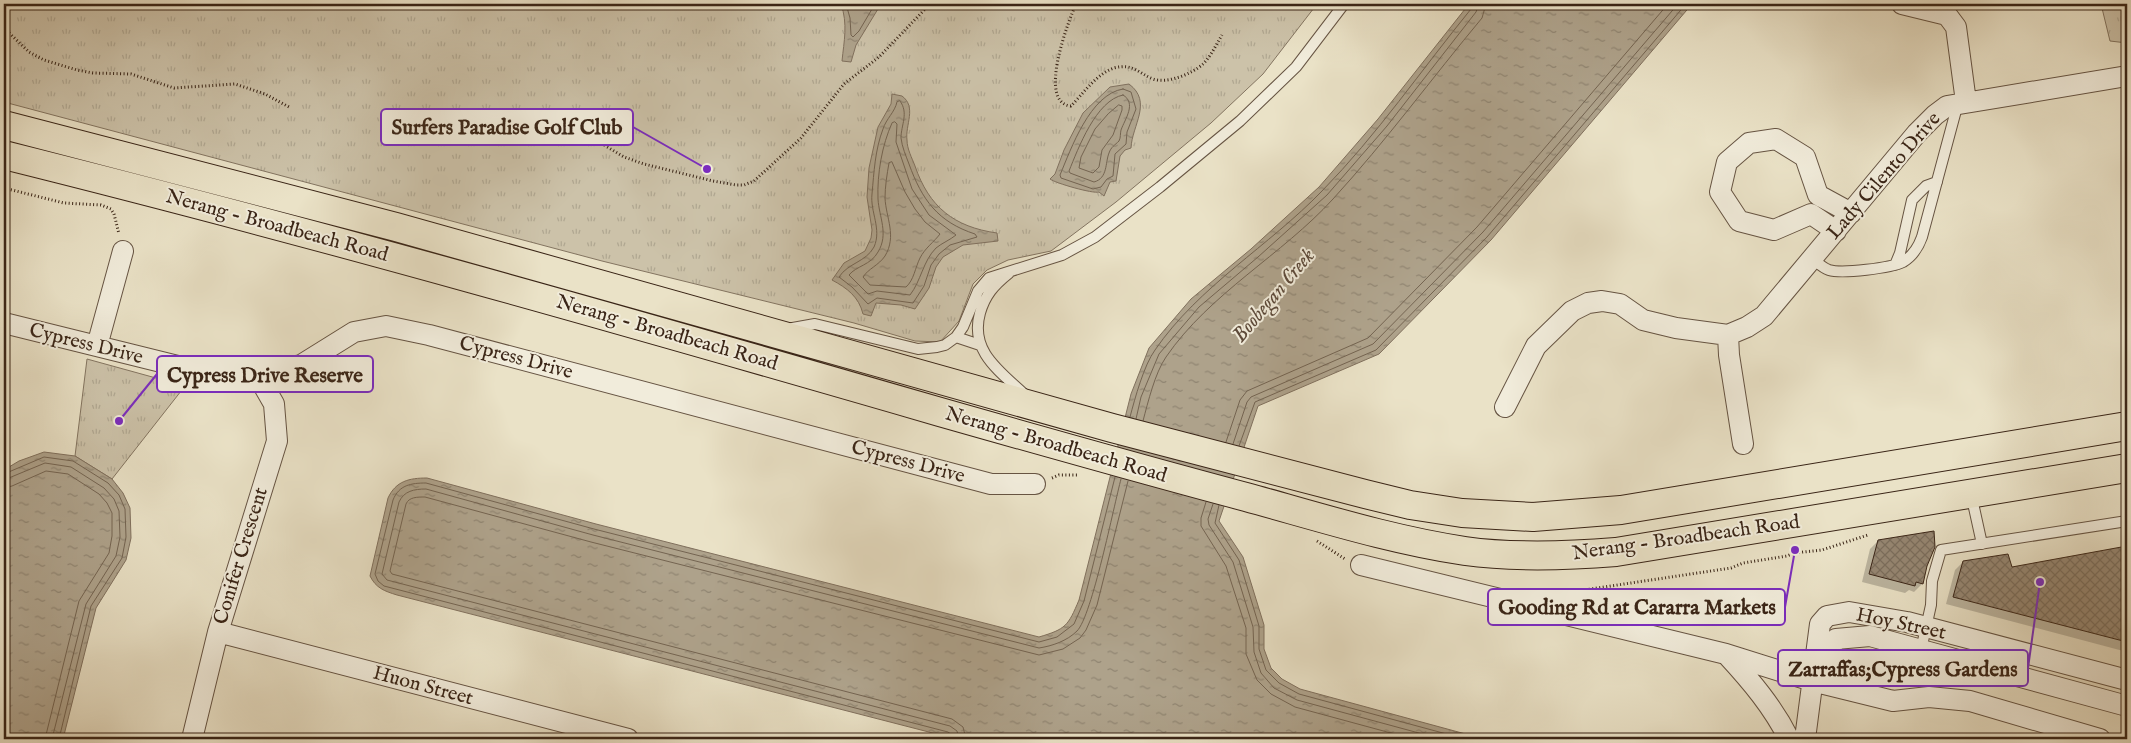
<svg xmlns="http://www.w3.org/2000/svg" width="2131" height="743" viewBox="0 0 2131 743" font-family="'IM FELL English',serif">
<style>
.grass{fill:url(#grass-tufts);stroke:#837460}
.water{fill:url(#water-ripples);stroke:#80705d}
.shadow{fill:#0003}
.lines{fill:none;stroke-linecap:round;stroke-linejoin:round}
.shore{stroke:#746451;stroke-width:1}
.building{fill:url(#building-cross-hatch);stroke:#3a2517}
.service-casing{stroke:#665443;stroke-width:12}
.minor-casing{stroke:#665443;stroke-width:22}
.primary-casing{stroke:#3a2517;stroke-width:30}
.path{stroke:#3a2517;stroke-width:3;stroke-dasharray:1 2.5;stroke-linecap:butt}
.service{stroke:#f1ecdb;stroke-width:10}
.minor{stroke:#f1ecdb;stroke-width:20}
.primary{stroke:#eae2c7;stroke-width:28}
.labels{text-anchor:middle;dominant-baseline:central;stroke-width:4;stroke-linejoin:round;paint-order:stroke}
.street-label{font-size:20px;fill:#3a2517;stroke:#f1ecdb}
.water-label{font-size:21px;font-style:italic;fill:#5d4a3a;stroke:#f1ecdb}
.leader{fill:none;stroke:#7b2cbf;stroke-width:2}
.callout-dot{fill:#7b2cbf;stroke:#f1ecdb;stroke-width:2}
.callout{fill:#f1ecdb;stroke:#7b2cbf;stroke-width:2}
.callout-label{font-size:21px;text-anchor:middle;font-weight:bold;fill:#3a2517}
</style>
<defs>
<pattern id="grass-tufts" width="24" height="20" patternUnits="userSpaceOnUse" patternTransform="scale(1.25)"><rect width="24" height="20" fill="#ccc2a9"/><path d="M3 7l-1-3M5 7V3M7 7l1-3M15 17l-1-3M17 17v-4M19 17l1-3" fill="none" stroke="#b0a791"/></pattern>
<pattern id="water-ripples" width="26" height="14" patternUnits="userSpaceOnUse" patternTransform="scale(1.25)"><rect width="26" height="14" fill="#aea28b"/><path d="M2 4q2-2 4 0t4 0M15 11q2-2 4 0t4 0" fill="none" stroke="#8f8471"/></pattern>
<pattern id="building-cross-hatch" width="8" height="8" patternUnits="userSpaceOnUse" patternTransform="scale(1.25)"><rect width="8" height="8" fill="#968773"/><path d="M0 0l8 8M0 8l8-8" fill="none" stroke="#7b6e5d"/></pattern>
</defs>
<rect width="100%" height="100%" fill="#eae2c7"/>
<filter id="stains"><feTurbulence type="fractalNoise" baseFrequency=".004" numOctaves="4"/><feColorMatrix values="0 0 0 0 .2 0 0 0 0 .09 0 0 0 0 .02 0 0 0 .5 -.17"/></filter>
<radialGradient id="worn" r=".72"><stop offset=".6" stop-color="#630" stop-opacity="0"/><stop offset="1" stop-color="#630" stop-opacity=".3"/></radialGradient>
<path class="grass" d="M4,4H1317L1263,74L1211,123L1116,202L1051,251L1008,260L987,270L973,284L959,321L940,342L915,341L854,323L602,261L4,102Z
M2101,4H2127V43L2110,41Z
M87,359L185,386L112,479L75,456Z"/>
<path class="water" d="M841,4H881L856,45L851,62L842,61C844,41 848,24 841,4Z
M1469,4H1692L1491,240L1379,354L1258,406L1219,521L1243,557L1264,625V649L1271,668L1282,679L1300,689L1484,739H956L397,595C384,591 376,588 370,576L388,498C396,481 409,478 427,478L596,524L1039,637C1066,629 1068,626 1079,600L1131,394L1149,348L1191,299L1251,249L1319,187L1378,119Z
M1129,84C1153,102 1132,125 1131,148L1125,150L1120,156L1116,181L1110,182L1104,196L1099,192C1093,194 1055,183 1050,179L1055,174L1064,150L1083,113L1110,87Z
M892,94L902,96C917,107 905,125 907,140C907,149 912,158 915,166C929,207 954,227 997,233L998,241L963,245L943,257L936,267L929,288L915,309L901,305L876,303L871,316L863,314C859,297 847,288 832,280L844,263L865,251L871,238L872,230L867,197L869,168L878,127L891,104Z
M44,452L75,456L112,479L123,493L130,508L131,538L126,560L96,608L63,739H4V470L19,461Z"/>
<path class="shadow" d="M1878,541L1926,566L1922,584L1914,592L1909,590L1905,593L1862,582L1870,549Z
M2127,548V652L1946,604L1955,570L1963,562L2011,568Z"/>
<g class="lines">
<path class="shore" d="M846,4L850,18L851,35L853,37L859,31L875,4
M1123,89L1131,92L1136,109L1127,132L1126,144L1115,154L1113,176L1107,179L1101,187L1093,189L1061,178L1060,175C1071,149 1090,94 1123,89Z
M1123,95C1137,103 1125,119 1121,130C1120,134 1121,137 1119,141C1115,145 1111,147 1109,153C1105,163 1108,178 1094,182L1070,173L1069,171C1078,149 1096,100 1123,95Z
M900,101C909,113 901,125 901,138C902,147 906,156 909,164C922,200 938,222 975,234L977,237L950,245L939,254L931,265L924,286L913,303L877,298L868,304L852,287L839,277C848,263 866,262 874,247C882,229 870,212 872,194C874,172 875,150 883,129C886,119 895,112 897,102Z
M1119,105L1122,106V110L1113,135L1102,150L1099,167L1093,173L1079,168L1081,157L1095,129L1108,114Z
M895,122L897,124L896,142L912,189L929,215L956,235C950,240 942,243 936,248C923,261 921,281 910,295L877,291L868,294L849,275C856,266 871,265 878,252C889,234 879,217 878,199C877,174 882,145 892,123Z
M892,162L905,192L915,209L925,222L940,234C934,242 925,248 920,258C915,268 914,280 906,287L870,285L863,277C868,269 879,265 885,256C897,236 886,218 885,198C885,187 887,174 889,163Z
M1130,417C1135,398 1144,365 1155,350C1199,286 1269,246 1322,191C1377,135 1422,69 1471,9L1472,4
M1136,419L1141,397L1159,354L1199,307L1258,257L1327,195L1387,126L1476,12L1479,4
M1143,421C1148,402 1155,373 1166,357C1210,293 1282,255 1333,199C1386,141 1432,78 1482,18L1486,4
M1226,442L1240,400L1247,391L1368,338L1477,227L1668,4
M1233,444L1247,402L1251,397L1373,344L1483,232L1678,4
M1239,446L1255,402L1376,350L1487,237L1686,4
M4,474L44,457L73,461L108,483L119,495L125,509L126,537L122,558L91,606L59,739
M4,480L45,463L71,467L104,488L114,499L119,511L120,537L116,556L86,604L52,739
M4,488L12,486L46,471L68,474L99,494L107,503L112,513V536L109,553L79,601L45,739
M1206,502L1201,518V526L1226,566L1246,628V654L1257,680L1271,694L1295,707L1413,739
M1213,504L1208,519L1209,525L1233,562L1253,627L1254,652L1261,673L1274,688L1297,700L1441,739
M1219,505L1215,523L1239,560L1259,626V649L1266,670L1279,683L1299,694L1465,739
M953,739L952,735L948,732L384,586L378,581L375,574L393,500C399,485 411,483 426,483L594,529L1039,642L1057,637L1074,624L1084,601L1115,477
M959,739L957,731L950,726L387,580L382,574L399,502C404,491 414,489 426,489L593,535L1039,648C1052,646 1067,641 1077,631C1092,616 1114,505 1121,479
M966,739L963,727L952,719L392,574L390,571L406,504C409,497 417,497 425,497L591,542L1039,655L1063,649L1080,638L1086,630L1097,605L1128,481"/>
</g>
<path class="building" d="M1934,531L1935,547L1927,566L1923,584L1916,582L1915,586L1869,574L1878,540Z
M2127,546V642L1953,597L1963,561L2008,554L2012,567Z"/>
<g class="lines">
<defs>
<path id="service" d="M1813,259C1818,263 1823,268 1829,270C1842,274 1891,268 1903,262C1913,256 1918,248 1922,237L1958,103
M1895,265L1900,253L1912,200L1926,186L1937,182
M1009,273C994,285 985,295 980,313C969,352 1001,372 1026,396
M787,329L815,324L918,349L937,347L945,345L956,337L963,327L978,291L989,278L1062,255L1095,237L1160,187L1240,121L1296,67L1344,4
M956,337L980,345
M1971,494L1982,544
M1921,650L1931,605L1932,581L1941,550L2127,521"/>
<path id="minor" d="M1902,4L1947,15L1956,27L1966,102
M1836,231L1811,214L1774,230L1739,221L1720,192L1727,162L1749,143L1776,139L1805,157L1818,195L1851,213
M4,323L230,379L258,376L301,365L354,332L386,326L429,335L991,484H1035
M1728,335L1729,355L1743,444
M97,346L123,251
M1505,407L1536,346L1572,311L1588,303L1602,301L1620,304L1643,320L1676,328L1728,335L1747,327L1764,316L1917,133L1935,115L1947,106L2127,76
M1361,565L1726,654L1812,681L1893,701L1929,697L1970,701L2100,739
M218,632L628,739
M1727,655C1751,681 1773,707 1789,739
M1818,671L1836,639L1870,636L2127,706
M192,739L218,632L277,441L274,404L258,376
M1805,739L1820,624L1827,616L1849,612L1907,622L2127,680"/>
<path id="primary" d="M4,125L396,227L1112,428L1365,494L1410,505L1462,513L1533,517L1621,510L2127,426
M4,155C318,233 629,322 940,412C1042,441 1144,470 1246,497C1319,517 1391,540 1465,551C1515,558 1566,556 1616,552L2127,468"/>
</defs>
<use href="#service" class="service-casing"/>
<use href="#minor" class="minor-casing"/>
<use href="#primary" class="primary-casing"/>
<path class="path" d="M1076,4C1068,22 1037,103 1071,106C1083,94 1096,74 1114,68C1133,63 1138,73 1153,79C1167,84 1192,74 1203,64C1211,56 1216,45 1222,35
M4,28L29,52L44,60L77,70L93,73L131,74L174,88L235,84L265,94L289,107
M508,128L533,123L569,127L581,131L624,157L644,164L713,181L736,185H744L754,181L801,138L844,84L879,57L930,4
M4,188L64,203L101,205L111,209L114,214L119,234
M1052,478L1059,475H1078
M1317,541L1345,559
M1562,595L1564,593L1731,568L1743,563L1787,556L1794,553L1822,550L1868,535"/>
<use href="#service" class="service"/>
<use href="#minor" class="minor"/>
<use href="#primary" class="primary"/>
</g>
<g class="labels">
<g class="street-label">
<text transform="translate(1884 176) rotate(-49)">Lady Cilento Drive</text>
<text transform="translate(277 226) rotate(15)">Nerang - Broadbeach Road</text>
<text transform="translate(667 333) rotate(16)">Nerang - Broadbeach Road</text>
<text transform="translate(86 344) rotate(14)">Cypress Drive</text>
<text transform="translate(516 358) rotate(15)">Cypress Drive</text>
<text transform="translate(1056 445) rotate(16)">Nerang - Broadbeach Road</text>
<text transform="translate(908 462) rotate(15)">Cypress Drive</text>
<text transform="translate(1686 538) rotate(-8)">Nerang - Broadbeach Road</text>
<text transform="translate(241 556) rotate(-73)">Conifer Crescent</text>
<text transform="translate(1901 624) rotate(12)">Hoy Street</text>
<text transform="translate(423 686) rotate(15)">Huon Street</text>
</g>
<g class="water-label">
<text transform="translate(1274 296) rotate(-50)">Boobegan Creek</text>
</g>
</g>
<path class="leader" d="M707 169L633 127M119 421L157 374M1795 550L1785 607M2040 582L2028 668"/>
<g class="callout-dot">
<circle cx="707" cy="169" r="5"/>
<circle cx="119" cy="421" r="5"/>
<circle cx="1795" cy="550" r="5"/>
<circle cx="2040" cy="582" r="5"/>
</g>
<g class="callout">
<rect x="381" y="109" width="252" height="36" rx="5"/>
<rect x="157" y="356" width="216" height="36" rx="5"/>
<rect x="1488" y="589" width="297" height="36" rx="5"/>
<rect x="1778" y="650" width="250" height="36" rx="5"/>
</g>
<g class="callout-label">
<text x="507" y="134">Surfers Paradise Golf Club</text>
<text x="265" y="382">Cypress Drive Reserve</text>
<text x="1637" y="614">Gooding Rd at Cararra Markets</text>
<text x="1903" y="676">Zarraffas;Cypress Gardens</text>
</g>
<rect width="2131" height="743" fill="none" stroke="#eae2c7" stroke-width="20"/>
<rect x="5" y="5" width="2121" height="733" fill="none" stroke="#3a2517" stroke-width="2.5"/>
<rect x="10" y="10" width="2111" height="723" fill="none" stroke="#3a2517"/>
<rect width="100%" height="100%" filter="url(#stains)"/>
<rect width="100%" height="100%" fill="url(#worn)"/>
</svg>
